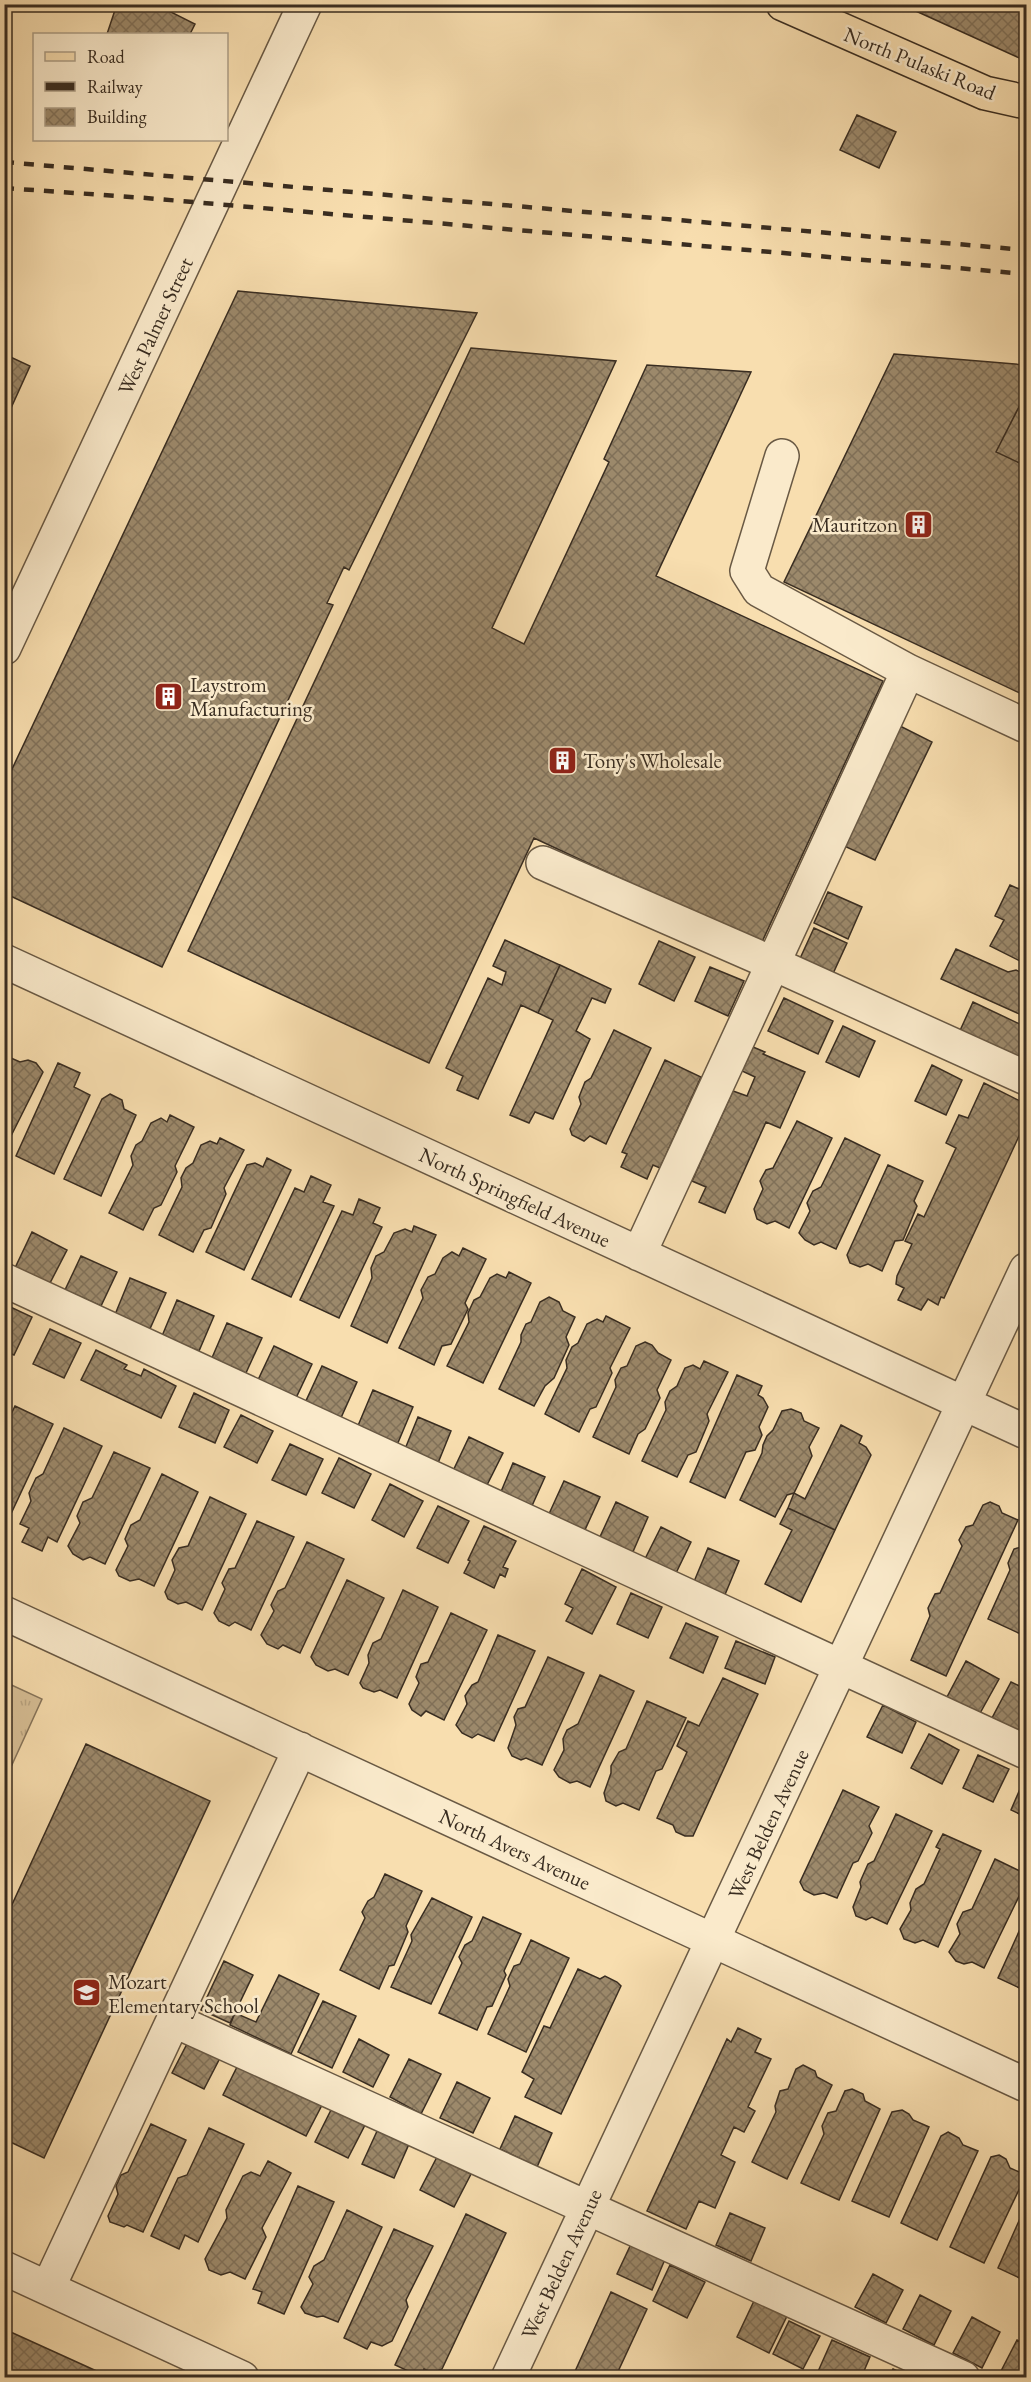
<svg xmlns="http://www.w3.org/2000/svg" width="1031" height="2382" viewBox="0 0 1031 2382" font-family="'EB Garamond',serif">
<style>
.park{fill:url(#park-tufts);stroke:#88765c;stroke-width:1.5}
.building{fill:url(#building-cross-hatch);stroke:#392d21;stroke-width:1.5}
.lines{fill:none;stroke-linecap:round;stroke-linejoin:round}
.minor-casing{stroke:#695944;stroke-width:36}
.major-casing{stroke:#392d21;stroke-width:36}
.minor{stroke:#faeacb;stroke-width:33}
.major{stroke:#f8deaf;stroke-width:33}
.rail{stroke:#392d21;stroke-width:4.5;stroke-dasharray:10 10;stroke-linecap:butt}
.labels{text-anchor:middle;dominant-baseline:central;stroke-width:5;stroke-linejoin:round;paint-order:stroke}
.street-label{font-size:21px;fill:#392d21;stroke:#faeacb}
.poi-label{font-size:21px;fill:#392d21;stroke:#faeacb;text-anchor:start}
</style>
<defs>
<pattern id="park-tufts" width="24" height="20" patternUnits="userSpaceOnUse" patternTransform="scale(1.5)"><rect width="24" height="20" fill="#d8c097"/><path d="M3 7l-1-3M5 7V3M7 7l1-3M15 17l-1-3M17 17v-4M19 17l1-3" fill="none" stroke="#baa582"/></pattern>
<pattern id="building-cross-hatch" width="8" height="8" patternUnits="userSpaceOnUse" patternTransform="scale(1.5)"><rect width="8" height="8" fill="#9c896b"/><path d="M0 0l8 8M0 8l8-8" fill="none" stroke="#807058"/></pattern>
</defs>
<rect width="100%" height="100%" fill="#f8deaf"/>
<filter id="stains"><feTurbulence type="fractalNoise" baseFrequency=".00333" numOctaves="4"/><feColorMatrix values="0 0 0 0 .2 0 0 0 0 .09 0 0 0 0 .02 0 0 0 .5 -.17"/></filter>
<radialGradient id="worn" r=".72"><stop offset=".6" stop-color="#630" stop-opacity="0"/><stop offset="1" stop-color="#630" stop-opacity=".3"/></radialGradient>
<path class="park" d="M5,1682L42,1699L5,1780Z"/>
<path class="building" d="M117,4H155L195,24L190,34H107Z
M908,4H1026V61L907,7Z
M857,115L896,132L879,168L840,150Z
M238,291L477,313L349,570L344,567L327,603L333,605L162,967L4,893V786Z
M471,348L616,361L492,628L524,644L609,462L604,459L647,365L751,372L656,576L883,681L761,944L534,838L429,1063L188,951Z
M4,354L30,366L11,408L4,405Z
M894,354L1026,365V393L996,452L1026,466V696L784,582Z
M1026,393V466L996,452Z
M900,726L932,742L875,860L844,846Z
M1026,872V964L990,946L1004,920L995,916L1010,885L1019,889Z
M828,892L862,907L848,939L814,923Z
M814,928L847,943L831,978L798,963Z
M505,940L560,965L538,1013L521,1005L478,1099L457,1090L463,1076L446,1068L488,978L502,985L506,972L493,966Z
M659,941L695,957L674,1001L639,984Z
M956,949L1008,972L1016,970L1026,975V1017L941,979Z
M560,965L611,989L605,1003L592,998L576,1031L590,1039L553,1119L535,1112L529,1123L510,1115L553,1020L538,1013Z
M710,967L744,981L728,1016L695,1001Z
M784,998L833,1021L818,1054L768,1031Z
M973,1002L1026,1027V1069L958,1035Z
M843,1026L875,1041L859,1077L826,1062Z
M614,1030L651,1048L606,1144L590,1136L584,1141L572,1135L570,1129L581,1104L579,1097L585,1082L591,1078Z
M753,1047L765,1052L763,1054L805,1072L780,1128L766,1122L725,1213L699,1202L706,1187L692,1181L733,1091L747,1096L755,1077L742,1071Z
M4,1055L20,1062L28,1060L36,1063L43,1072L4,1150Z
M665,1060L701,1077L660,1168L653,1165L647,1179L621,1167L627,1154L622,1152Z
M58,1063L80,1073L74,1087L90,1095L54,1174L16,1156Z
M932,1065L962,1080L946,1115L915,1101Z
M984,1083L1026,1104V1121L944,1298L941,1297L938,1305L928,1299L921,1310L898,1300L904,1288L896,1284L897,1276L912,1244L905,1241L918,1214L924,1217L956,1148L946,1143L959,1115L968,1118Z
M110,1094L122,1100L124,1109L136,1115L101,1196L64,1179L102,1099Z
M170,1115L194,1127L175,1166L177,1172L161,1205L154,1208L143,1230L109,1213L133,1165L131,1156L136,1145L142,1141L151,1123L161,1118L167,1122Z
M797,1121L832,1138L789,1228L775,1221L767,1224L757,1219L754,1209L763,1189L760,1181L766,1170L773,1168Z
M220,1138L244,1150L224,1188L226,1194L211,1228L204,1230L193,1252L159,1235L182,1187L181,1178L186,1168L193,1163L201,1145L210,1141L217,1144Z
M845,1138L880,1155L836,1249L821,1242L814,1245L805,1240L799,1233L810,1211L807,1203L813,1191L821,1187Z
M267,1158L291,1170L244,1270L206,1252L247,1165L255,1163L263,1167Z
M888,1165L923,1181L914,1201L917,1206L903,1240L895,1241L882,1271L868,1264L860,1267L850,1263L847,1255Z
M311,1176L331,1185L323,1202L334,1206L291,1297L252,1279L295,1188L304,1192Z
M359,1199L380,1208L373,1223L382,1227L339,1318L300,1300L342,1211L353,1215Z
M414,1226L436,1235L387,1343L351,1326L372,1278L371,1268L376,1256L384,1252L394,1233L405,1229L412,1232Z
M32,1232L67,1250L49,1285L15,1268Z
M463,1248L486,1259L465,1303L468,1309L451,1344L442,1346L434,1365L399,1348L423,1298L421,1290L428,1277L435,1274L443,1258L452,1252L459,1256Z
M81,1256L117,1272L101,1306L65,1290Z
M509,1272L531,1283L483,1383L447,1366L469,1322L468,1313L474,1300L480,1297L490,1278L497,1274L506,1278Z
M130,1278L166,1293L149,1331L114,1317Z
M549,1297L559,1302L563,1311L575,1317L566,1337L569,1345L554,1378L545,1386L534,1406L499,1389L521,1342V1335L526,1324L531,1322L540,1302Z
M177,1300L214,1316L199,1351L162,1336Z
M4,1304L32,1317L14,1355L4,1351Z
M606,1316L630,1328L610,1368L612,1373L596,1407L590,1409L579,1432L545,1414L567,1368L566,1360L572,1347L578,1343L587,1324L597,1319L603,1322Z
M227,1323L262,1338L245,1375L211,1360Z
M50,1329L81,1343L64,1378L33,1364Z
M645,1342L652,1345L658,1353L671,1360L657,1390L660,1398L645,1429L638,1434L629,1454L593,1437L616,1387L615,1380L621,1368L627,1366L636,1346Z
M274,1346L312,1364L296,1398L258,1380Z
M96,1350L127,1365L124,1369L141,1376L144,1369L176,1386L161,1418L81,1380Z
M704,1361L728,1372L707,1414L709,1421L696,1452L688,1455L677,1477L642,1461L666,1410L665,1402L670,1391L677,1386L685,1368L693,1365L700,1369Z
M322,1366L357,1382L340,1420L305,1403Z
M737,1375L762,1386L758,1395L763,1398L768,1407L759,1427L762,1435L755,1450L746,1452L725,1498L690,1482Z
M373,1390L413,1407L397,1445L357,1428Z
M194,1393L229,1410L215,1443L179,1427Z
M15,1406L53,1424L9,1518L4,1516V1429Z
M791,1409L801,1413L804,1421L819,1428L809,1447L812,1456L794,1493L787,1495L775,1517L740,1500L762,1453L763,1445L767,1436L773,1430L782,1411Z
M241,1415L273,1431L257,1463L224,1447Z
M418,1417L451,1431L438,1463L405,1449Z
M841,1425L862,1436L859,1443L866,1447L871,1455L835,1530L788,1508L794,1493L805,1499Z
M64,1428L102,1446L57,1542L48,1537L42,1551L22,1542L29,1528L20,1524L31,1501L29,1493L36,1478L43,1474Z
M469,1437L503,1453L486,1487L453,1471Z
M290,1444L323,1459L306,1495L272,1480Z
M114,1452L150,1468L105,1564L90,1557L83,1560L73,1554L68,1546L80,1523L77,1516L83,1502L92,1498Z
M339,1458L371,1474L354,1508L322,1493Z
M513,1463L545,1477L531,1508L500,1494Z
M162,1474L198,1492L154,1586L139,1579L130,1581L119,1576L116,1570L128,1546L125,1539L131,1525L140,1520Z
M564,1481L600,1497L584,1532L548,1516Z
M390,1484L423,1501L404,1537L372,1520Z
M210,1497L246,1514L202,1610L186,1602L178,1604L168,1599L165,1592L175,1570L172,1560L179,1548L188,1546Z
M616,1502L648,1517L632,1554L599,1539Z
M990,1502L999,1506L1002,1513L1018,1520L946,1676L911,1660L930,1616L928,1608L935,1594L940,1593L962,1546L959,1540L966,1527L973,1525L983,1505Z
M438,1506L469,1521L448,1563L417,1548Z
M788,1508L835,1530L801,1602L765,1584L792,1530L780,1524Z
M257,1521L294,1537L251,1630L235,1622L229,1626L219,1621L214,1613L225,1589L222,1583L229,1569L235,1568Z
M484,1526L516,1541L503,1567L508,1569L505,1577L500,1574L494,1588L464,1573L470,1561L468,1560Z
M661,1527L691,1542L676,1573L645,1559Z
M1026,1535V1632L1025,1636L988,1619L1010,1570L1008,1563L1014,1549L1021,1547Z
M307,1542L344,1559L300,1653L283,1645L278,1649L267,1644L261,1635L274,1611L271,1605L278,1591L285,1588Z
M708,1548L739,1561L724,1597L693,1584Z
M582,1569L616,1587L592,1634L566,1621L573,1608L565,1604Z
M347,1580L384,1598L348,1675L335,1669L328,1671L316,1665L311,1657Z
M403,1590L438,1607L397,1698L380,1690L374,1692L363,1688L360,1683L369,1663L368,1655L373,1643L381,1639Z
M631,1593L662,1607L648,1638L617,1624Z
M451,1613L487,1630L444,1720L426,1711L421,1716L412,1710L409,1704L419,1683L416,1677L421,1664L428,1662Z
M686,1623L718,1637L703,1673L670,1658Z
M498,1635L535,1651L494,1741L478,1734L472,1738L462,1733L456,1725L467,1704L465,1696L472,1685L478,1682Z
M736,1641L775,1657L765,1684L725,1668Z
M548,1657L584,1673L542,1765L526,1758L521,1760L512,1756L508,1748L516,1725L514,1717L518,1709L525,1707Z
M966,1661L999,1679L979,1715L947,1697Z
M600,1675L634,1691L590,1787L577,1781L570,1783L559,1777L554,1770L564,1750L563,1739L567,1730L578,1724Z
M723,1678L758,1694L693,1836H685L676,1832L673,1825L657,1818L687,1752L677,1746L688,1721L699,1726Z
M1011,1682L1026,1689V1734L992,1718Z
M647,1701L686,1718L662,1769L656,1771L639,1810L623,1803L616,1806L606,1801L604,1793L611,1773V1766L619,1752L626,1749Z
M883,1705L916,1722L902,1753L867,1737Z
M929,1734L959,1750L942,1784L911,1768Z
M86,1744L210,1801L44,2158L4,2139V1922Z
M978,1755L1009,1769L993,1802L963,1788Z
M1026,1775V1817L1011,1810Z
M843,1790L879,1807L869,1826L872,1833L858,1861L853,1863L837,1898L824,1893L814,1895L804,1890L800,1882Z
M896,1814L932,1831L887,1924L872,1917L866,1920L856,1916L853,1907L861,1887L860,1882L868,1864L874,1861Z
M943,1834L981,1851L938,1947L923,1940L915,1943L904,1939L900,1929L911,1910L910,1903L916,1889L924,1884L940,1849L936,1847Z
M995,1859L1026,1874V1882L984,1968L972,1962L964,1964L956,1961L949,1952L960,1934L957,1924L963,1912L972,1909Z
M385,1874L422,1891L406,1926L408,1932L394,1965L389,1966L379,1989L340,1970L365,1918L362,1912L368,1901L374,1897Z
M432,1898L472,1917L431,2004L391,1987L412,1941L411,1935Z
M1026,1916V1991L998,1978Z
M483,1917L521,1934L504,1971L506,1975L492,2006L487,2007L477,2030L439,2013L462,1963L459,1957L465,1945L472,1941Z
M531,1940L569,1958L526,2052L488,2034L510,1986L508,1979L514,1966L520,1964Z
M224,1961L253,1975L230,2023L201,2010Z
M578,1969L600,1979L605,1976L617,1982L621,1986L561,2114L525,2097L534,2079L522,2072L544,2026L550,2028Z
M279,1975L319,1994L291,2054L230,2025L235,2013L256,2022Z
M323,2001L356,2016L332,2068L298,2052Z
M738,2028L761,2039L755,2052L771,2059L748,2107L755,2111L744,2132L734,2127L721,2155L735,2162L715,2208L699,2201L686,2229L647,2211L727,2039L731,2042Z
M359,2039L389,2055L373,2087L343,2072Z
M189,2040L221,2056L204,2089L172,2073Z
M409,2059L441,2074L421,2114L390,2097Z
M238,2065L322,2105L306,2136L223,2095Z
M803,2065L815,2071L817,2077L832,2085L787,2179L752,2162L776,2112L775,2106L780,2091L788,2089L796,2069Z
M457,2082L490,2098L473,2133L440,2118Z
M852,2089L863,2094L865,2101L880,2109L839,2200L801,2183L824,2134L822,2126L828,2113L836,2111L845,2091Z
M332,2108L365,2125L348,2158L315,2142Z
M902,2110L909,2114L913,2120L929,2127L889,2217L852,2201L892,2112Z
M515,2116L552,2133L537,2167L500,2149Z
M151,2124L186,2140L143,2232L127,2225L124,2227L110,2222L108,2216L118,2194L116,2186L121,2175L128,2172Z
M209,2128L244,2144L198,2242L185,2235L179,2249L151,2236L178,2178L187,2175Z
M378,2129L409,2144L394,2178L362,2164Z
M948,2132L959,2138L963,2145L978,2151L937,2240L901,2223L941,2136Z
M999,2155L1006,2159L1010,2168L1026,2175L984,2263L950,2247L991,2157Z
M437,2157L471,2174L454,2207L420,2190Z
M268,2161L291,2173L262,2228L266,2237L245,2279L230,2272L221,2275L209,2270L205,2259L227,2218L226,2210L243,2176L251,2172L260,2176Z
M298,2186L334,2202L284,2314L258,2303L262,2292L253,2289Z
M1026,2205V2281L998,2268Z
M347,2210L382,2227L338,2322L323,2316L317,2317L305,2313L301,2307L313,2284L309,2277L314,2266L324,2260Z
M730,2213L765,2228L751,2261L716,2245Z
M466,2214L506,2233L442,2369L433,2373L424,2369L421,2377L395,2365Z
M394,2229L433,2246L406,2300L408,2307L392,2341L382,2346L371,2342L367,2349L344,2338Z
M632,2242L666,2257L652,2290L617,2274Z
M670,2265L705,2282L687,2318L653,2301Z
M873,2274L903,2290L886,2323L855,2307Z
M611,2292L647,2309L615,2378H572Z
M920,2295L951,2311L934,2345L903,2329Z
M754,2301L787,2316L769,2353L737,2337Z
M972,2317L1000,2332L982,2368L953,2353Z
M789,2321L820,2336L803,2369L773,2354Z
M4,2329L112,2378H7L4,2376Z
M832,2340L870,2357L861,2378L816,2376Z
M1017,2340L1026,2345V2378H1008L1000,2373Z
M893,2369L912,2378H889Z"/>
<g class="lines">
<defs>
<path id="minor" d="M782,456L747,571L759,590L908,671L1026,726
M4,648L305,4
M543,863L772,963L1026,1078
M4,961L1026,1432
M639,1254L908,671
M4,1280L1026,1752
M4,1613L1026,2085
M173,2020L963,2378
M4,2268L242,2378
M48,2288L300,1749
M508,2378L1026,1270"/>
<path id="major" d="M783,4L985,93L1026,102"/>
</defs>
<use href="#minor" class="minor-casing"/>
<use href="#major" class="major-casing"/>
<use href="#minor" class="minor"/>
<use href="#major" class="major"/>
<path class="rail" d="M4,162L1026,250
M4,188L146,198L1026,274"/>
</g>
<defs>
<symbol id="building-square" viewBox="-11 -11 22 22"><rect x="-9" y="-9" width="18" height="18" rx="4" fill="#8f2418" stroke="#faeacb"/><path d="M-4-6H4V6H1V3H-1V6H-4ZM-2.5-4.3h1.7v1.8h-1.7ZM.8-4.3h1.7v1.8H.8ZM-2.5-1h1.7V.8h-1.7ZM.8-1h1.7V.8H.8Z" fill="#fff"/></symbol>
<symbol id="school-square" viewBox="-11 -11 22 22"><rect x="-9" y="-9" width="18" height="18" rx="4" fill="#8f2418" stroke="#faeacb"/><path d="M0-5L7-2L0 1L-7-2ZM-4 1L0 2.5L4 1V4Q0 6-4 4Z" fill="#fff"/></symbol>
</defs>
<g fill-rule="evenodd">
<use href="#building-square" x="902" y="508" width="33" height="33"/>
<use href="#building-square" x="152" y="680" width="33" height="33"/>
<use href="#building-square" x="546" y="744" width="33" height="33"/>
<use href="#school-square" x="70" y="1976" width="33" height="33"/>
</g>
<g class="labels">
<g class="street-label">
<text transform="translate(920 63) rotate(22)">North Pulaski Road</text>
<text transform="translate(155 326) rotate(-65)">West Palmer Street</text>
<text transform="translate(515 1197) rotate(25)">North Springfield Avenue</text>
<text transform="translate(768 1824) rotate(-65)">West Belden Avenue</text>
<text transform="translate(515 1849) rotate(25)">North Avers Avenue</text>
<text transform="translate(561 2264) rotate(-65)">West Belden Avenue</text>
</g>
<g class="poi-label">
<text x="898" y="524" text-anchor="end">Mauritzon</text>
<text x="190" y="684">Laystrom<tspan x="190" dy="24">Manufacturing</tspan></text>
<text x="583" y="760">Tony's Wholesale</text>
<text x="108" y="1981">Mozart<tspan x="108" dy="24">Elementary School</tspan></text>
</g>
</g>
<rect width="1031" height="2382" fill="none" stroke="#f8deaf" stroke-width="24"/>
<rect x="6" y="6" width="1019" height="2370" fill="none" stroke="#392d21" stroke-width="3"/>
<rect x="12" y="12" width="1007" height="2358" fill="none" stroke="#392d21" stroke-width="1.5"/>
<rect x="33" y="33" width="195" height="108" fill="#faeacb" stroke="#ad9e87" stroke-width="1.5"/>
<rect x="45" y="52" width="30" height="9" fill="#f8deaf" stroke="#ad9e87" stroke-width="1.5"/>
<text x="87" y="63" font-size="18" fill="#392d21">Road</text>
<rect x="45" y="82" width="30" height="9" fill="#392d21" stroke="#ad9e87" stroke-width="1.5"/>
<text x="87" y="93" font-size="18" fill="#392d21">Railway</text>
<rect x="45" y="108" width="30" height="18" fill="url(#building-cross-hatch)" stroke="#ad9e87" stroke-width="1.5"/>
<text x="87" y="123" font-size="18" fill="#392d21">Building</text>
<rect width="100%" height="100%" filter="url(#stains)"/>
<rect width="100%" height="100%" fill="url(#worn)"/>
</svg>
